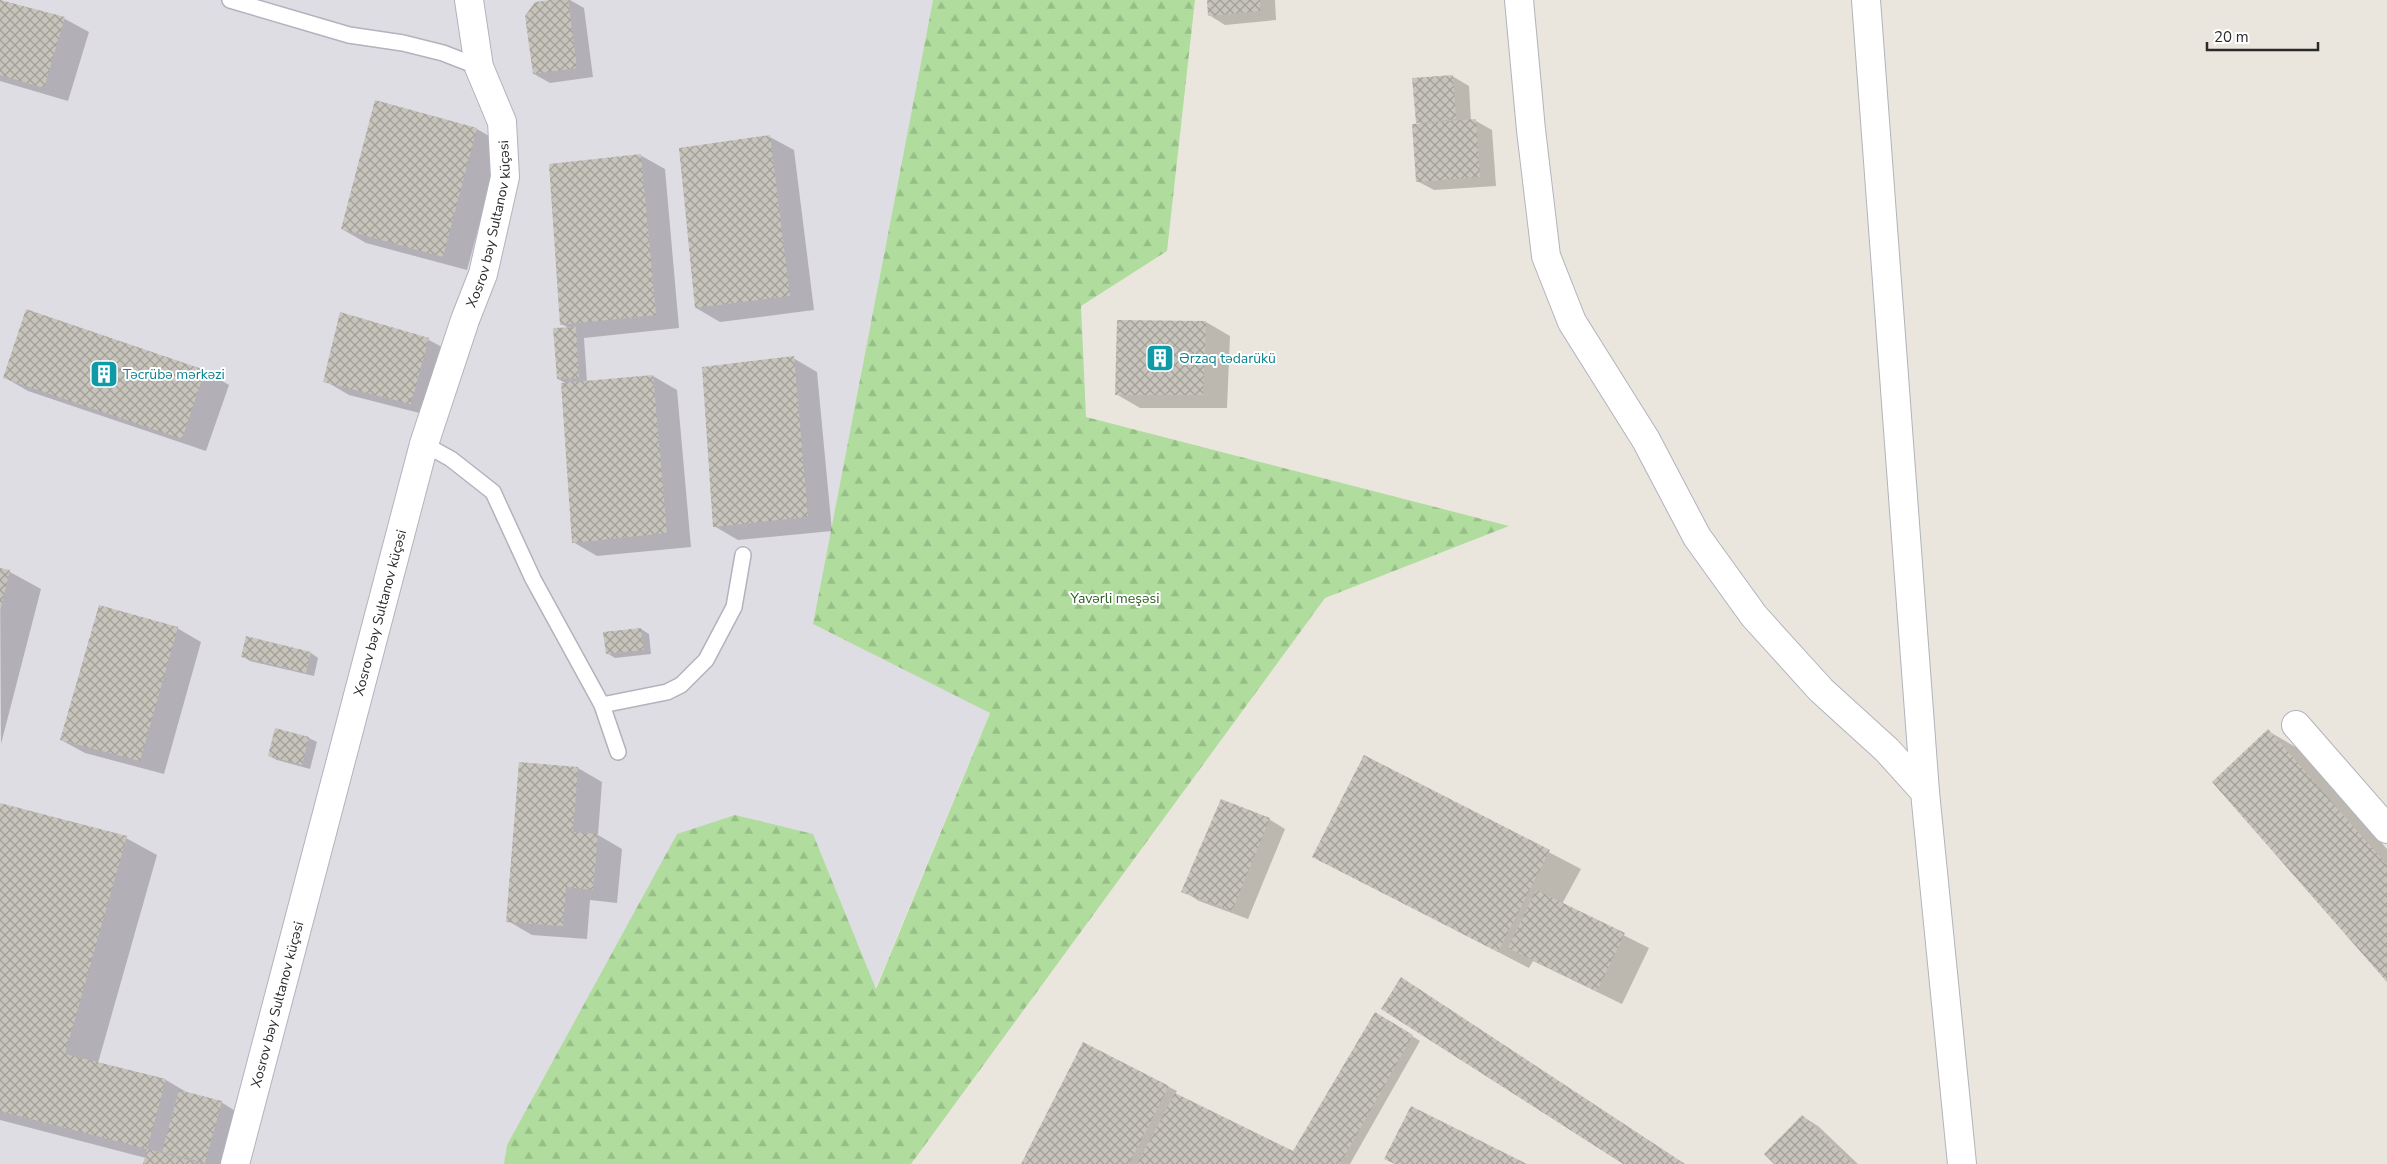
<svg xmlns="http://www.w3.org/2000/svg" width="2387" height="1164" viewBox="0 0 2387 1164" font-family="'Nunito Sans',sans-serif">
<style>
.industrial{fill:#dfdde4}
.forest{fill:url(#forest-firs)}
.shadow{fill:#0003}
.building{fill:url(#building-cross-hatch)}
.lines{fill:none;stroke-linecap:round;stroke-linejoin:round}
.lane-casing{stroke:#b1b3bd;stroke-width:18}
.street-casing{stroke:#b1b3bd;stroke-width:30}
.lane{stroke:#fff;stroke-width:15}
.street{stroke:#fff;stroke-width:28}
.labels{text-anchor:middle;dominant-baseline:central;stroke-width:4;stroke-linejoin:round;paint-order:stroke}
.street-label{font-size:14px;fill:#2a2a2a;stroke:#fff}
.culture-label{font-size:14px;fill:#0d838f;stroke:#fff;text-anchor:start}
.park-label{font-size:14px;fill:#2a6120;stroke:#fff}
</style>
<defs>
<pattern id="forest-firs" width="22" height="20" patternUnits="userSpaceOnUse" patternTransform="scale(1.25)"><rect width="22" height="20" fill="#b0dd9e"/><path d="M5 1l3.5 6h-7zM16 11l3.5 6h-7z" fill="#98be88"/></pattern>
<pattern id="building-cross-hatch" width="8" height="8" patternUnits="userSpaceOnUse" patternTransform="scale(1.25)"><rect width="8" height="8" fill="#c7c4bc"/><path d="M0 0l8 8M0 8l8-8" fill="none" stroke="#a29f99"/></pattern>
</defs>
<rect width="100%" height="100%" fill="#ebe6dd"/>
<path class="industrial" d="M0,0H933L813,624L990,712L875,989L813,834L507,1145L504,1164H0Z"/>
<path class="forest" d="M933,0H1195L1167,251L1081,306L1086,417L1509,526L1325,598L911,1164H504L507,1145L677,834L735,815L813,834L876,989L990,713L813,624Z"/>
<path class="shadow" d="M0,0L65,19L89,32L68,101L0,81Z
M560,0H570L584,8L593,77L550,83L534,74Z
M1209,0H1275L1276,20L1225,25L1209,15Z
M1452,76L1469,86L1471,121H1476L1492,130L1496,186L1434,190L1417,181L1422,125L1417,122Z
M376,102L477,129L501,143L467,270L366,243L342,229Z
M770,137L794,150L814,310L720,322L696,308Z
M640,155L665,169L679,328L584,338L587,382L653,376L677,390L691,547L597,556L573,542L567,384L558,379L569,328L561,324Z
M27,310L205,371L229,385L206,451L28,391L4,377Z
M1206,322L1230,336L1227,408H1140L1116,394Z
M429,340L453,353L435,417L349,395L325,381Z
M793,358L817,372L832,531L738,540L714,526Z
M0,569L10,572L41,589L1,744Z
M177,628L201,642L164,774L85,753L61,740Z
M641,629L649,634L651,654L615,658L607,653Z
M311,653L318,658L314,676L250,661L242,656Z
M2268,731L2299,749L2387,849V981Z
M309,738L317,742L310,769L277,760L269,756Z
M1364,756L1581,869L1562,904L1649,948L1622,1004L1533,961L1529,968L1313,856Z
M521,764L578,768L602,782L598,835L622,849L617,903L590,900L587,939L532,935L508,921Z
M0,804L126,838L157,855L98,1063L166,1080L188,1093L221,1102L237,1112L224,1164H144L146,1158L0,1120Z
M1269,819L1285,829L1248,919L1199,901L1183,891Z
M1384,1018L1420,1041L1350,1164H1024L1084,1044L1169,1087L1177,1091L1175,1094L1294,1152Z
M1802,1116L1818,1126L1858,1164H1776Z"/>
<path class="building" d="M0,0L65,17L44,88L0,75Z
M550,0H568L577,68L533,74L525,16L535,2Z
M1207,0H1260V11L1208,16Z
M1453,75L1456,119L1416,123L1412,78Z
M375,100L477,128L443,257L341,229Z
M1476,119L1480,177L1416,182L1412,124Z
M770,135L790,296L695,308L679,148Z
M641,154L656,315L560,325L549,164Z
M26,309L205,370L182,439L3,378Z
M340,312L429,338L411,404L323,382Z
M1117,320L1206,321L1203,395H1115Z
M576,327L579,378L557,379L553,328Z
M794,356L808,517L713,527L702,367Z
M653,375L667,533L572,543L561,383Z
M0,568L10,570L1,608H0Z
M99,605L178,627L140,761L60,740Z
M641,628L644,650L606,654L603,632Z
M246,636L311,652L306,673L241,657Z
M275,728L309,737L302,765L268,756Z
M2268,729L2387,865V982L2212,782Z
M1364,755L1550,850L1498,952L1312,857Z
M519,762L578,767L573,832L598,834L593,890L566,887L563,926L506,922Z
M1221,799L1270,818L1232,911L1181,892Z
M0,803L127,836L65,1054L166,1079L147,1149L0,1111Z
M1536,890L1625,933L1597,991L1508,948Z
M1401,977L1685,1164H1623L1381,1009Z
M1375,1012L1413,1035L1340,1164H1137L1175,1093L1293,1151Z
M1083,1042L1169,1086L1129,1164H1021Z
M179,1090L222,1101L205,1163L162,1152Z
M1411,1106L1527,1164H1395L1384,1159Z
M1802,1115L1853,1164H1774L1764,1154Z
M147,1149L200,1163V1164H143Z"/>
<g class="lines">
<defs>
<path id="lane" d="M230,0L349,35L403,43L443,53L479,67
M424,444L451,459L493,492L533,579L602,705L618,752
M602,705L667,692L681,685L706,660L734,607L743,555"/>
<g id="street">
<path d="M1519,0L1531,130L1546,256L1572,322L1646,440L1697,537L1754,616L1821,690L1887,750L1925,792L1962,1164"/>
<path d="M1866,0L1925,792"/>
<path d="M2296,725L2387,829"/>
<path id="s1" d="M235,1164L424,444L465,320L483,274L505,177L502,122L479,67L469,0"/>
</g>
</defs>
<use href="#lane" class="lane-casing"/>
<use href="#street" class="street-casing"/>
<use href="#lane" class="lane"/>
<use href="#street" class="street"/>
</g>
<defs>
<symbol id="building-square" viewBox="-11 -11 22 22"><rect x="-9" y="-9" width="18" height="18" rx="4" fill="#0f9aa8" stroke="#fff"/><path d="M-4-6H4V6H1V3H-1V6H-4ZM-2.5-4.3h1.7v1.8h-1.7ZM.8-4.3h1.7v1.8H.8ZM-2.5-1h1.7V.8h-1.7ZM.8-1h1.7V.8H.8Z" fill="#fff"/></symbol>
</defs>
<g fill-rule="evenodd">
<use href="#building-square" x="1144" y="342" width="32" height="32"/>
<use href="#building-square" x="88" y="358" width="32" height="32"/>
</g>
<g class="labels">
<g class="street-label">
<text stroke="none"><textPath href="#s1" startOffset="975">Xosrov bəy Sultanov küçəsi</textPath></text>
<text stroke="none"><textPath href="#s1" startOffset="570">Xosrov bəy Sultanov küçəsi</textPath></text>
<text stroke="none"><textPath href="#s1" startOffset="165">Xosrov bəy Sultanov küçəsi</textPath></text>
</g>
<g class="culture-label">
<text x="1179" y="358">Ərzaq tədarükü</text>
<text x="123" y="374">Təcrübə mərkəzi</text>
</g>
<g class="park-label">
<text x="1115" y="598">Yavərli meşəsi</text>
</g>
</g>
<path d="M2207 42v8h111v-8" fill="none" stroke="#2a2a2a" stroke-width="2.5"/>
<text x="2214" y="42" font-size="15" fill="#2a2a2a" stroke="#ffffff" stroke-width="4" paint-order="stroke">20 m</text>
</svg>
